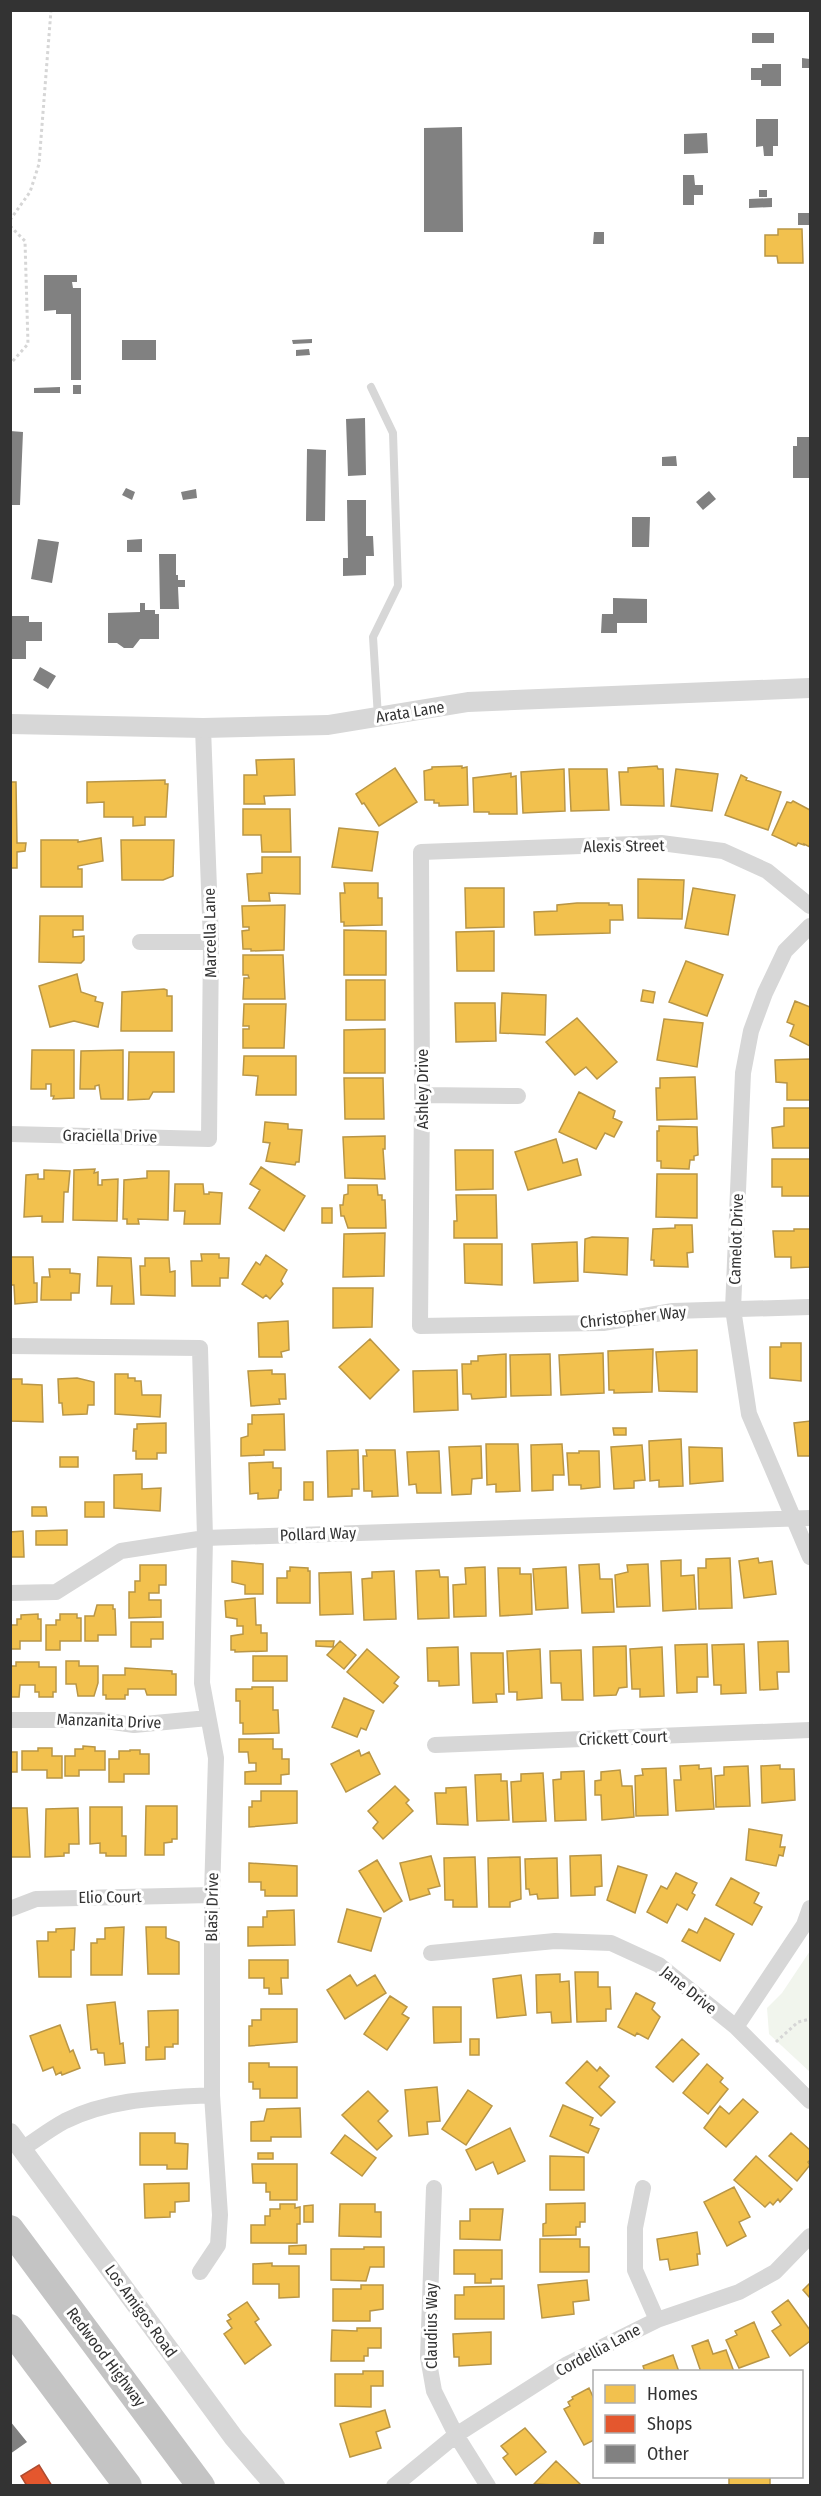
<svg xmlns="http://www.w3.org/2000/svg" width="821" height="2496" viewBox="0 0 821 2496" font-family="'Fira Sans Condensed',sans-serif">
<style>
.green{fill:#f1f5ed}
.homes{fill:#f2c14e;stroke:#b99646;stroke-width:1.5}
.shops{fill:#e4572e;stroke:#af4c30;stroke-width:1.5}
.building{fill:#818181}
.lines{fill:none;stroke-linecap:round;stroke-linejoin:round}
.path{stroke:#d6d6d6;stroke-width:3;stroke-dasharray:3 3;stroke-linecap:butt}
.service{stroke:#d7d7d7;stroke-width:8}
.minor{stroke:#d7d7d7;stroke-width:16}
.tertiary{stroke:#d7d7d7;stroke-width:20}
.motorway{stroke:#c4c4c4;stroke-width:28}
.labels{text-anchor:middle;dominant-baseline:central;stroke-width:6;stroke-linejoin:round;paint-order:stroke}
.street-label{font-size:16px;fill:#333;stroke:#fff}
</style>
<rect width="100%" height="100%" fill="#fff"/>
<path class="green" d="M810,1951V2072L769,2034L767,2008L782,1993Z"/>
<path class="homes" d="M778,229H802L803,263H778L777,256H765V235H778Z
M294,759L295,795L264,796L265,804H244V775H257L256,760Z
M462,766V768L467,767L468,805L439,806V803H434V800H425L424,771L432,769V767Z
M657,766L658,769H663L664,806L621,805L619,772H628V768Z
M395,768L417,802L379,826L364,803L362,804L356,794Z
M564,769L565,811L523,813L521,772Z
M569,769H607L609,810L571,811Z
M676,769L718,774L712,811L671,806Z
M511,773V777L516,776L517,814H489V812H474L473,778Z
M741,775L747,778L746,780L781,792L768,830L725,815Z
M165,780V784H168L166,817H145V825L133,826V817H104V802L87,803V782Z
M10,782H16L17,843H26L25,851L17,852V868H10Z
M793,801L810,810V847L804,844V845L798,843L796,846L772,835L787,802L791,803Z
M243,809H290L291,852H262L261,835H243Z
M339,828L378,832L372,871L332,867Z
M101,838L103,861L78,866V869H82V887H41V840H78V842Z
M121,840H174L173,876L163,880H122Z
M262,857H300V894L269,893L270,901H249L247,874L262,873Z
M638,879L684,880L682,919L638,918Z
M344,883H378V898H382V925L344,926V922H341L340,893H345Z
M465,888H504V927L466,928Z
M693,888L735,895L728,935L685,928Z
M577,903H609V905H622L623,920H610V933L535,935L534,912L557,911V905Z
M285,905L284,950L251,951V949H243L242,931L249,930V927H243L242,906Z
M40,916H83V930H73V937L84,936V960L81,963L39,962Z
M344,930L386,931V975H344Z
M494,931V971H457L456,932Z
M243,955H283L285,999H243L244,978H249L248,975H243Z
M686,961L723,975L707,1016L669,1002Z
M77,974L81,992L96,997L95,1001L103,1003L98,1027L74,1021L50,1027L39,986Z
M346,980H385V1020H346Z
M164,989L167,990V996H172V1031H121L122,992Z
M643,990L655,992L653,1003L641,1001Z
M502,993L546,995L545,1035L500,1033Z
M795,1001L810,1007V1046L790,1036L794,1025L787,1022Z
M455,1003H495L496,1041L456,1042Z
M244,1004H286L284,1048H243V1029H249V1026H243Z
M577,1018L617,1062L597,1079L586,1067L575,1075L546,1042Z
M664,1019L703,1023L697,1067L657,1060Z
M385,1029V1073H344V1030Z
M32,1050H74V1098L53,1099L54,1096H51V1084H46V1089H31Z
M123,1050V1099H101L99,1085L95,1086V1089H80L81,1051Z
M129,1052H174V1092H153L149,1099L128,1100Z
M244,1056H296V1095H256L258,1076L243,1075Z
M810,1059V1100H787V1083L776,1082L775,1060Z
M695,1077L697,1119L657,1120L656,1088H660V1078Z
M344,1078H383L384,1119H345Z
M579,1092L615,1111L613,1118L622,1122L614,1137L605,1133L596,1149L559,1132Z
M784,1108H810V1148H773L772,1128L784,1126Z
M265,1122L288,1124V1129L302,1130L299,1162H296L295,1165L266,1161L270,1143L263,1142Z
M659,1126L697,1127L698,1155L694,1156V1160H690L689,1169L661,1168V1161H657V1131H659Z
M385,1136V1149H383L385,1179L345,1178L343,1137Z
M556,1139L563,1163L577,1159L581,1175L528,1190L515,1152Z
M455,1150H493V1189L456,1190Z
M772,1159H810V1196H782V1187H772Z
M261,1167L305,1196L284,1231L249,1208L260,1190L250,1184Z
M95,1169L94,1173L98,1172V1185H102V1180L118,1179L117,1221L73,1220L74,1170Z
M44,1170L70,1171L68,1192H64L63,1222H42V1216L24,1217L26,1175L38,1174V1179H44Z
M147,1171H169L168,1220L138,1219L139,1224H127V1219H123L124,1180L147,1178Z
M657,1174H697V1218L656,1217Z
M175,1184H203L204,1194H209V1192L222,1193L220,1224H184L185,1211H174Z
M348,1185H377L378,1195H382V1200H385L386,1228H348L344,1216H341L340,1205H343L344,1195L348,1194Z
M456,1195H496L497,1238H454V1221H457Z
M322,1208H332V1223H322Z
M675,1225H692L693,1252L687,1253L688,1267L654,1266V1260H651L653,1229L675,1228Z
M794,1229H810V1267L791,1268V1257H775L773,1231H794Z
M385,1233L384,1276L343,1277L344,1234Z
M592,1237L628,1238L627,1275L584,1272L585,1239Z
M577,1242L578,1281L534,1283L532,1244Z
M464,1244H502V1285L465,1283Z
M201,1254H219V1258H229L228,1278H220V1286H192L191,1261H202Z
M266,1255L287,1270L281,1281L283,1284L270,1299L266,1295L263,1298L242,1284L256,1262L260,1265Z
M10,1257H33L34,1283H37V1302L15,1304L14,1285H10Z
M98,1257L131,1258L134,1304H111L112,1286H97Z
M145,1258H169L170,1272L175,1271V1296L141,1295L140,1266H145Z
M49,1269H70V1273L80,1274L79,1293H71V1300H41L42,1277H50Z
M333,1288H373L372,1327L333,1328Z
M288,1321L289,1350L281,1352L282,1357H259L258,1323Z
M370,1339L399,1370L370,1399L339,1367Z
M781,1343H801V1381L770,1378V1347H781Z
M653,1349L652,1392L614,1393V1390H609L608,1351Z
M697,1350V1392L659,1391L656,1352Z
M603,1353L604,1393L561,1395L559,1355Z
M506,1354V1397L472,1399L471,1394H463L462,1364H471V1361H478V1356Z
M550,1354L551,1395L511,1396L510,1355Z
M272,1370V1374H285L286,1399H279L280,1404L251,1406L248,1371Z
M457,1370L458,1410L414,1412L413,1371Z
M115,1374H128V1378H135V1381H141L142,1395H161L160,1417L115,1414Z
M77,1378L94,1382V1405H88L87,1414L63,1415L62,1403H59L58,1379Z
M10,1379H22V1384L42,1385L43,1422L10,1421Z
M284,1414L285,1450H264V1455L241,1456V1438L248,1436V1424H252V1415Z
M810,1421V1456H798L794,1423Z
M166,1423V1453H157V1459H136V1451H133L134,1429H137V1424Z
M613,1428H626V1435H614Z
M681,1439L683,1486L659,1487V1480L650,1481L649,1441Z
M486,1444H518L520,1491L496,1492V1484L487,1485Z
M562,1444L564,1475H553V1490L532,1491L531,1445Z
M642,1445L645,1480L634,1481V1488L614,1489L611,1447Z
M481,1446L482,1478L472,1479L471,1494L452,1495L449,1447Z
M689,1447L722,1448L723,1481L690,1484Z
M358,1450L359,1489H352V1496L328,1497L327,1451Z
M366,1450H395L398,1496L372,1497V1491H364L363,1456H367Z
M439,1451L441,1493H417L416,1484L409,1485L407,1452Z
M579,1451H599L600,1487L581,1489V1485H569L567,1453H579Z
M60,1457H78V1467H60Z
M273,1462V1468H281V1490H279L278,1498L258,1499V1493L250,1494L249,1463Z
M142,1474V1489L161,1488L160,1511L114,1508V1475Z
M304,1482H313V1500H304Z
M85,1502H104V1517H85Z
M32,1507H46L47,1516H32Z
M67,1530V1545H36V1531Z
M23,1531L24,1557H10V1532Z
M730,1558L732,1608L699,1609L698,1568H706V1559Z
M758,1558L759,1563L772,1561L776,1594L744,1598L739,1561Z
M681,1560V1576L694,1575L696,1609L663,1611L661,1561Z
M232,1561L263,1564V1594H245V1585L232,1582Z
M599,1564L600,1579H612L614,1612L582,1613L579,1565Z
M648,1564L650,1606L617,1607L615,1575L628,1572L627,1565Z
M140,1565H166V1585H159V1593H149V1600H161V1617L129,1618V1592H135V1581H140Z
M290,1567L308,1568V1571H310V1603H277V1578H287V1571H290Z
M485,1567L486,1616L454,1617L453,1585L466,1584L465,1568Z
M566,1567L568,1608L536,1610L533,1569Z
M498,1568H520V1574H531L532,1614L500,1616Z
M439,1570L440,1577H448L449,1618L418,1619L416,1571Z
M394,1571L396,1619L364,1620L362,1579L372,1578V1572Z
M351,1572L353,1614L320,1615L319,1573Z
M255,1598L256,1625H261V1633H267V1651L235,1652V1650H231V1636L243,1634V1626H237V1619L226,1617L225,1601Z
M97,1605H113V1609H115L116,1635H98V1641H85V1616H94Z
M38,1614V1619H41V1641H20V1649H10V1625H17V1619H21V1615Z
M60,1614H77V1618H81V1641H60V1650H46V1625H56V1620H60Z
M131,1622H163V1639H151V1647H131Z
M316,1641H334L333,1647L316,1646Z
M340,1641L356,1655L344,1669L327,1655Z
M788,1641L789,1672H777L778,1689L760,1690L758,1642Z
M707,1644L708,1677H697V1692L677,1693L675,1645Z
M744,1644L746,1693L721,1694V1685H714L712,1645Z
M626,1646L627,1687L619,1688L616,1695L594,1696L593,1647Z
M458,1647L459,1685L439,1686V1681H428L427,1648Z
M662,1647L664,1696L640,1697V1689H632L630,1649Z
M367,1649L399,1677L394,1683L398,1686L383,1703L347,1672Z
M540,1649L542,1698L517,1700V1692H509L507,1651Z
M581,1650L583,1700H562L561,1683H551L550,1651Z
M471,1653H503L504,1694H496L497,1702L473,1703Z
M253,1656H287V1681H253Z
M66,1661H79V1666H98V1683L94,1696H78L76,1684H66Z
M16,1662H39V1667H56V1692H53V1697H39V1692H35V1685H20L19,1697H10V1666H16Z
M125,1668L172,1671V1674H176V1695H147L145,1689H128V1695H125V1699H106V1695H103V1675H125Z
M252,1687H273V1710H278L279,1733L243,1734V1723H240V1701H236V1689H252Z
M344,1698L374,1711L366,1730L361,1728L357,1737L332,1727Z
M239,1739H273V1749H282V1759H289V1774L281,1775V1784H245V1772L256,1771V1763H249L248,1752H239Z
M83,1746L95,1747V1751H105V1770H79V1776H65V1756H75V1749H83Z
M38,1748H52V1756H62V1778H47V1770H22V1751H38Z
M130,1750H140V1754H149V1774H124V1782H109V1759H119V1751H130Z
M359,1750L361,1756L369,1752L380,1774L346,1792L331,1764Z
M10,1752H17V1772H10Z
M699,1765V1769L711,1768L714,1809L676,1811L674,1780H681L680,1766Z
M780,1765V1769H794L795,1800L762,1803L761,1766Z
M748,1766L750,1806L716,1807L715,1776L724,1775V1767Z
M666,1768L668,1815L636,1816L635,1776L643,1775L642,1769Z
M620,1770L622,1786H632L634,1817L602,1820L601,1795H595V1781L601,1780V1772Z
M584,1771L586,1820L555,1821L553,1780L561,1779V1772Z
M543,1773L546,1821L513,1822L511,1782L521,1781V1774Z
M501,1774V1781H507L509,1820L477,1821L475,1775Z
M395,1786L409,1800L406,1803L413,1811L383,1839L373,1828L378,1822L368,1811Z
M466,1787L468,1825L437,1824L435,1793H446V1788Z
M261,1791H297V1823L249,1827V1807H252V1801H261Z
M146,1806H177V1839H172V1842L164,1843V1855H145Z
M90,1807H122V1836H126V1856H106V1853H100V1843L90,1844Z
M10,1808H27L30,1857H11Z
M78,1808L79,1844H69V1853H64V1856L45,1857L46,1809Z
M749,1829L782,1835L780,1847H785L783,1856L779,1855L776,1866L746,1860Z
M601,1855L602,1886L595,1887V1895L571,1896L570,1856Z
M431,1856L440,1886L428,1889L430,1894L410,1900L400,1863Z
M475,1857L477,1907H453V1900H445L444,1858Z
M520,1857L521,1899L510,1902V1907H489L488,1858Z
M557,1858L558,1898L538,1899L537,1894L530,1895L529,1889H526L525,1859Z
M377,1860L402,1901L384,1912L359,1871Z
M249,1863L297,1866V1896H265V1890H261V1882H249Z
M618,1866L647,1875L635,1913L607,1900Z
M676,1873L697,1883L692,1893L695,1895L687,1910L677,1904L667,1923L647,1912L661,1886L667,1889Z
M731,1878L759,1893L754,1903L762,1907L752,1925L716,1905Z
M347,1909L381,1918L371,1951L338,1942Z
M294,1910L295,1945L248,1946V1927H263V1917H267V1911Z
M705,1918L734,1934L720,1961L682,1941L689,1929L697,1933Z
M124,1927L122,1975H91V1943H97V1939H105V1928Z
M146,1927H166V1938L179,1942V1974H148Z
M75,1928L74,1950H71V1977H39L37,1941H48V1932H56V1929Z
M249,1960H288V1978H281L282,1994H269V1988H264V1978H249Z
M575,1972H598V1987H610L611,2009H606V2021L577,2022Z
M560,1974V1982L569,1981L571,2022L552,2023L551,2012L537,2013L536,1975Z
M350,1975L357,1986L375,1975L386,1993L345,2019L327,1990Z
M521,1975L526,2015L497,2018L493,1979Z
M636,1993L655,2003L652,2009L660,2017L648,2039L637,2033L635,2036L618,2027Z
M390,1996L407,2007L402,2014L409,2018L387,2050L364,2034Z
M115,2002L120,2044L123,2043L125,2063L105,2065L104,2053H98L97,2049L91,2050L87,2005Z
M433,2007H461V2042L434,2043Z
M261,2009H297V2042L249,2046V2026H252V2020H261Z
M178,2010V2044H173V2047H165V2059L146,2060V2047H149L148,2011Z
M60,2025L70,2052L73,2050L80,2068L62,2075L61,2072L56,2075L53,2067L43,2071L30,2036Z
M470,2039H479V2055H470Z
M682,2039L699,2054L673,2082L656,2067Z
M587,2061L597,2071L600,2067L609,2076L599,2087L615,2102L601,2116L566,2083Z
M249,2063H269V2067H297V2098H260V2089H253V2082H249Z
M707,2064L723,2078L720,2082L728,2089L708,2114L683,2093Z
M437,2087L440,2121L427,2122L428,2134L409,2136L405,2090Z
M468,2090L492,2106L466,2145L442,2129Z
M368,2091L388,2111L378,2121L392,2136L377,2150L342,2115Z
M743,2099L758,2112L726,2147L704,2128L720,2106L729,2114Z
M563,2105L593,2118L590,2125L599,2129L588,2153L550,2136Z
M300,2108L301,2137H271V2141H251V2122L264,2121L267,2109Z
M510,2128L525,2161L498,2174L493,2162L476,2170L466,2150Z
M140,2133H175V2143L188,2144L187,2169H167V2165H140Z
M791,2133L810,2150V2160L808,2162L810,2165L797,2181L769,2156Z
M345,2135L376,2158L362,2176L331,2153Z
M258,2153H273V2159H258Z
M550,2156L584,2157V2190H550Z
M756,2156L792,2189L780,2202L778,2199L773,2205L770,2202L765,2207L734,2180Z
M252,2164H297V2200H270V2192H266V2183H253Z
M189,2183V2201L175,2202V2212H170V2217L145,2218L144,2184Z
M734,2187L750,2217L739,2222L746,2236L727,2246L704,2202Z
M585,2203V2222H580V2227H576V2235L543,2236V2224L546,2223V2204Z
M280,2204H295V2208L300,2207V2224H297V2243H251V2225H265V2216H270V2209H280Z
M340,2204H375V2212H381V2237L339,2236Z
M313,2205V2222H304V2206Z
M470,2209H503L500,2240L460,2239V2221H470Z
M697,2232L700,2254H697L698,2265L670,2270L668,2259L660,2260L657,2239Z
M540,2239H580V2247H589V2272H540Z
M306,2245V2254H289V2246Z
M364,2247H384V2267H370L366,2281L331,2280V2249H364Z
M454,2250H502V2279H491V2283H475V2274H454Z
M272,2263V2266H299V2297L279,2298V2284H253V2264Z
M587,2280L589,2300L573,2302L574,2314L542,2318L538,2285Z
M810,2283V2298L803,2290Z
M361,2285H383V2309L370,2311V2321H333V2289H361Z
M504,2286V2319H455V2295H464V2287Z
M788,2300L810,2330V2341L790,2356L772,2331L781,2325L772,2312Z
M247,2302L259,2319L255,2322L271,2345L245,2364L224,2334L232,2328L227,2321L231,2319L228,2315Z
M754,2322L769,2357L739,2368L726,2340L737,2335L735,2331Z
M357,2328H381V2348H368V2356H364V2361H331L332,2330L357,2331Z
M491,2332V2364L459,2366V2357H454L453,2334Z
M708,2340L713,2354L726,2350L734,2372H701L692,2346Z
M673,2355L679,2372H645L643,2366Z
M363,2371H383V2386H371V2407L335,2406V2374H363Z
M589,2388L594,2399V2440L584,2445L564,2409L570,2406L568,2402L573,2399L572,2397Z
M385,2410L390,2427L376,2432L381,2448L350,2457L340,2424Z
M525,2428L546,2452L516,2475L503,2458L508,2454L501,2446Z
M556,2461L580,2484L578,2486L534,2484Z
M729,2476H770V2486H729Z"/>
<path class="shops" d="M39,2465L52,2486H27L21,2476Z"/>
<path class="building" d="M752,33H774V43H752Z
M802,58L810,59V68H802Z
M762,64H781V86H761V80H751V68H762Z
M756,119H778V146H773V156H764L763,146L756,147Z
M462,127L463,232H424V128Z
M707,133L708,153L684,154V134Z
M683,175H694L695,185H703V195H694V205H683Z
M759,190H767V197H759Z
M772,198V207L749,208V199Z
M798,213H810V225H798Z
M594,232H604V244H593Z
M44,275H77V282H72L73,288H81V380H71V314H56V310L44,311Z
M312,339V343L293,344L292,340Z
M122,340H156V360H122Z
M309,349L310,355L296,356V350Z
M73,385H81V394H73Z
M60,387V393H34V388Z
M365,418L366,475L348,476L346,419Z
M10,431L23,432L20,505H10Z
M797,437H810V478H793V446H797Z
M307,449L326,450L325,521H306Z
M676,456L677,466H662V457Z
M126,488L135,492L132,500L122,495Z
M196,489L197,498L183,500L181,492Z
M709,491L716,499L703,510L696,502Z
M347,500H366V536H373L374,556H366V575L343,576V558H348Z
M632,517H650L649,547H632Z
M38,539L59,542L52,583L31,579Z
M142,539V552H127V540Z
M159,554H176V575H178V580H185V587H178L179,609H160Z
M613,598L647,599V623H617V633H601L602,614H613Z
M140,603H145V610H155V614H159V639H140L133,648H124L117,643H108V613L140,612Z
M10,616H29V622H42V641H26V659H10Z
M40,667L56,676L48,689L33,680Z
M10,2421L27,2442L10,2454Z"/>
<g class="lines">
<path class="path" d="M10,220L30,192L39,164L51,10
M10,226L25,241L28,344L10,364
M776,2042L798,2022L810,2019"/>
<path class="service" d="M371,387L393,433L398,586L373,637L378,717"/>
<path class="minor" d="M810,906L767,871L723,851L661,843L421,852L422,1095L420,1326L603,1323L673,1311L810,1307
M810,926L785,951L765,993L751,1031L743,1073L733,1309L749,1414L810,1557
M140,942H211
M422,1095L518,1096
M10,1134L209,1139L211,942L203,728
M10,1346L200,1348L205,1538L202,1683L216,1758L212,1895V2095L220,2215L218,2245L200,2272
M10,1593L56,1592L121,1551L205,1538L810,1518
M10,1720H99L134,1725L208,1718
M435,1745L810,1730
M10,1909L36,1899L212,1895
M431,1953L555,1941L611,1943L659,1965L736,2027L810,2101
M736,2027L804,1925L810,1908
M22,2149C36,2140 50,2129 65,2121C111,2098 163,2098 212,2095
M434,2188L428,2357L434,2391L456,2435L488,2486
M643,2188L635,2228V2270L657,2320
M394,2486L456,2435L566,2365L657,2320L739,2292L775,2272L810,2236"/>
<path class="tertiary" d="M10,724L203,728L328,725L468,702L810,688
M10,2133L234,2438L275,2486"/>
<path class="motorway" d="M10,2229L201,2486
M10,2328L128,2486"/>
</g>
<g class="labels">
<g class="street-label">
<text transform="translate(410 712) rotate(-9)">Arata Lane</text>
<text transform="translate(624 846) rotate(-1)">Alexis Street</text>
<text transform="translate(210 933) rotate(-91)">Marcella Lane</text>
<text transform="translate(422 1089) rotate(-90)">Ashley Drive</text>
<text transform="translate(110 1136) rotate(1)">Graciella Drive</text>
<text transform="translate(736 1239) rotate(-88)">Camelot Drive</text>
<text transform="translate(633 1317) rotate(-6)">Christopher Way</text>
<text transform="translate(318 1534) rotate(-2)">Pollard Way</text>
<text transform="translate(109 1721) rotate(2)">Manzanita Drive</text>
<text transform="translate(623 1738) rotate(-2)">Crickett Court</text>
<text transform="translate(110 1897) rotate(-1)">Elio Court</text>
<text transform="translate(212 1907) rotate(-89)">Blasi Drive</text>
<text transform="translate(689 1990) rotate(39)">Jane Drive</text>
<text transform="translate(141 2311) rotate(54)">Los Amigos Road</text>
<text transform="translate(431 2326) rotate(-90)">Claudius Way</text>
<text transform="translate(598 2350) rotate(-28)">Cordellia Lane</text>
<text transform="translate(106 2357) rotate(53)">Redwood Highway</text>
</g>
</g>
<rect width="821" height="2496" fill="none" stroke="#333333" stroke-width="24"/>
<rect x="593" y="2370" width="210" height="108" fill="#ffffff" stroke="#adadad" stroke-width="1.5"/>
<rect x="605" y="2385" width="30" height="18" fill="#f2c14e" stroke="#adadad" stroke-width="1.5"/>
<text x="647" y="2400" font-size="18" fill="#333333">Homes</text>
<rect x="605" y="2415" width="30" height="18" fill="#e4572e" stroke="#adadad" stroke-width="1.5"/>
<text x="647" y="2430" font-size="18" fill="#333333">Shops</text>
<rect x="605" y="2445" width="30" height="18" fill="#818181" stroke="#adadad" stroke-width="1.5"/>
<text x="647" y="2460" font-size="18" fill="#333333">Other</text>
</svg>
